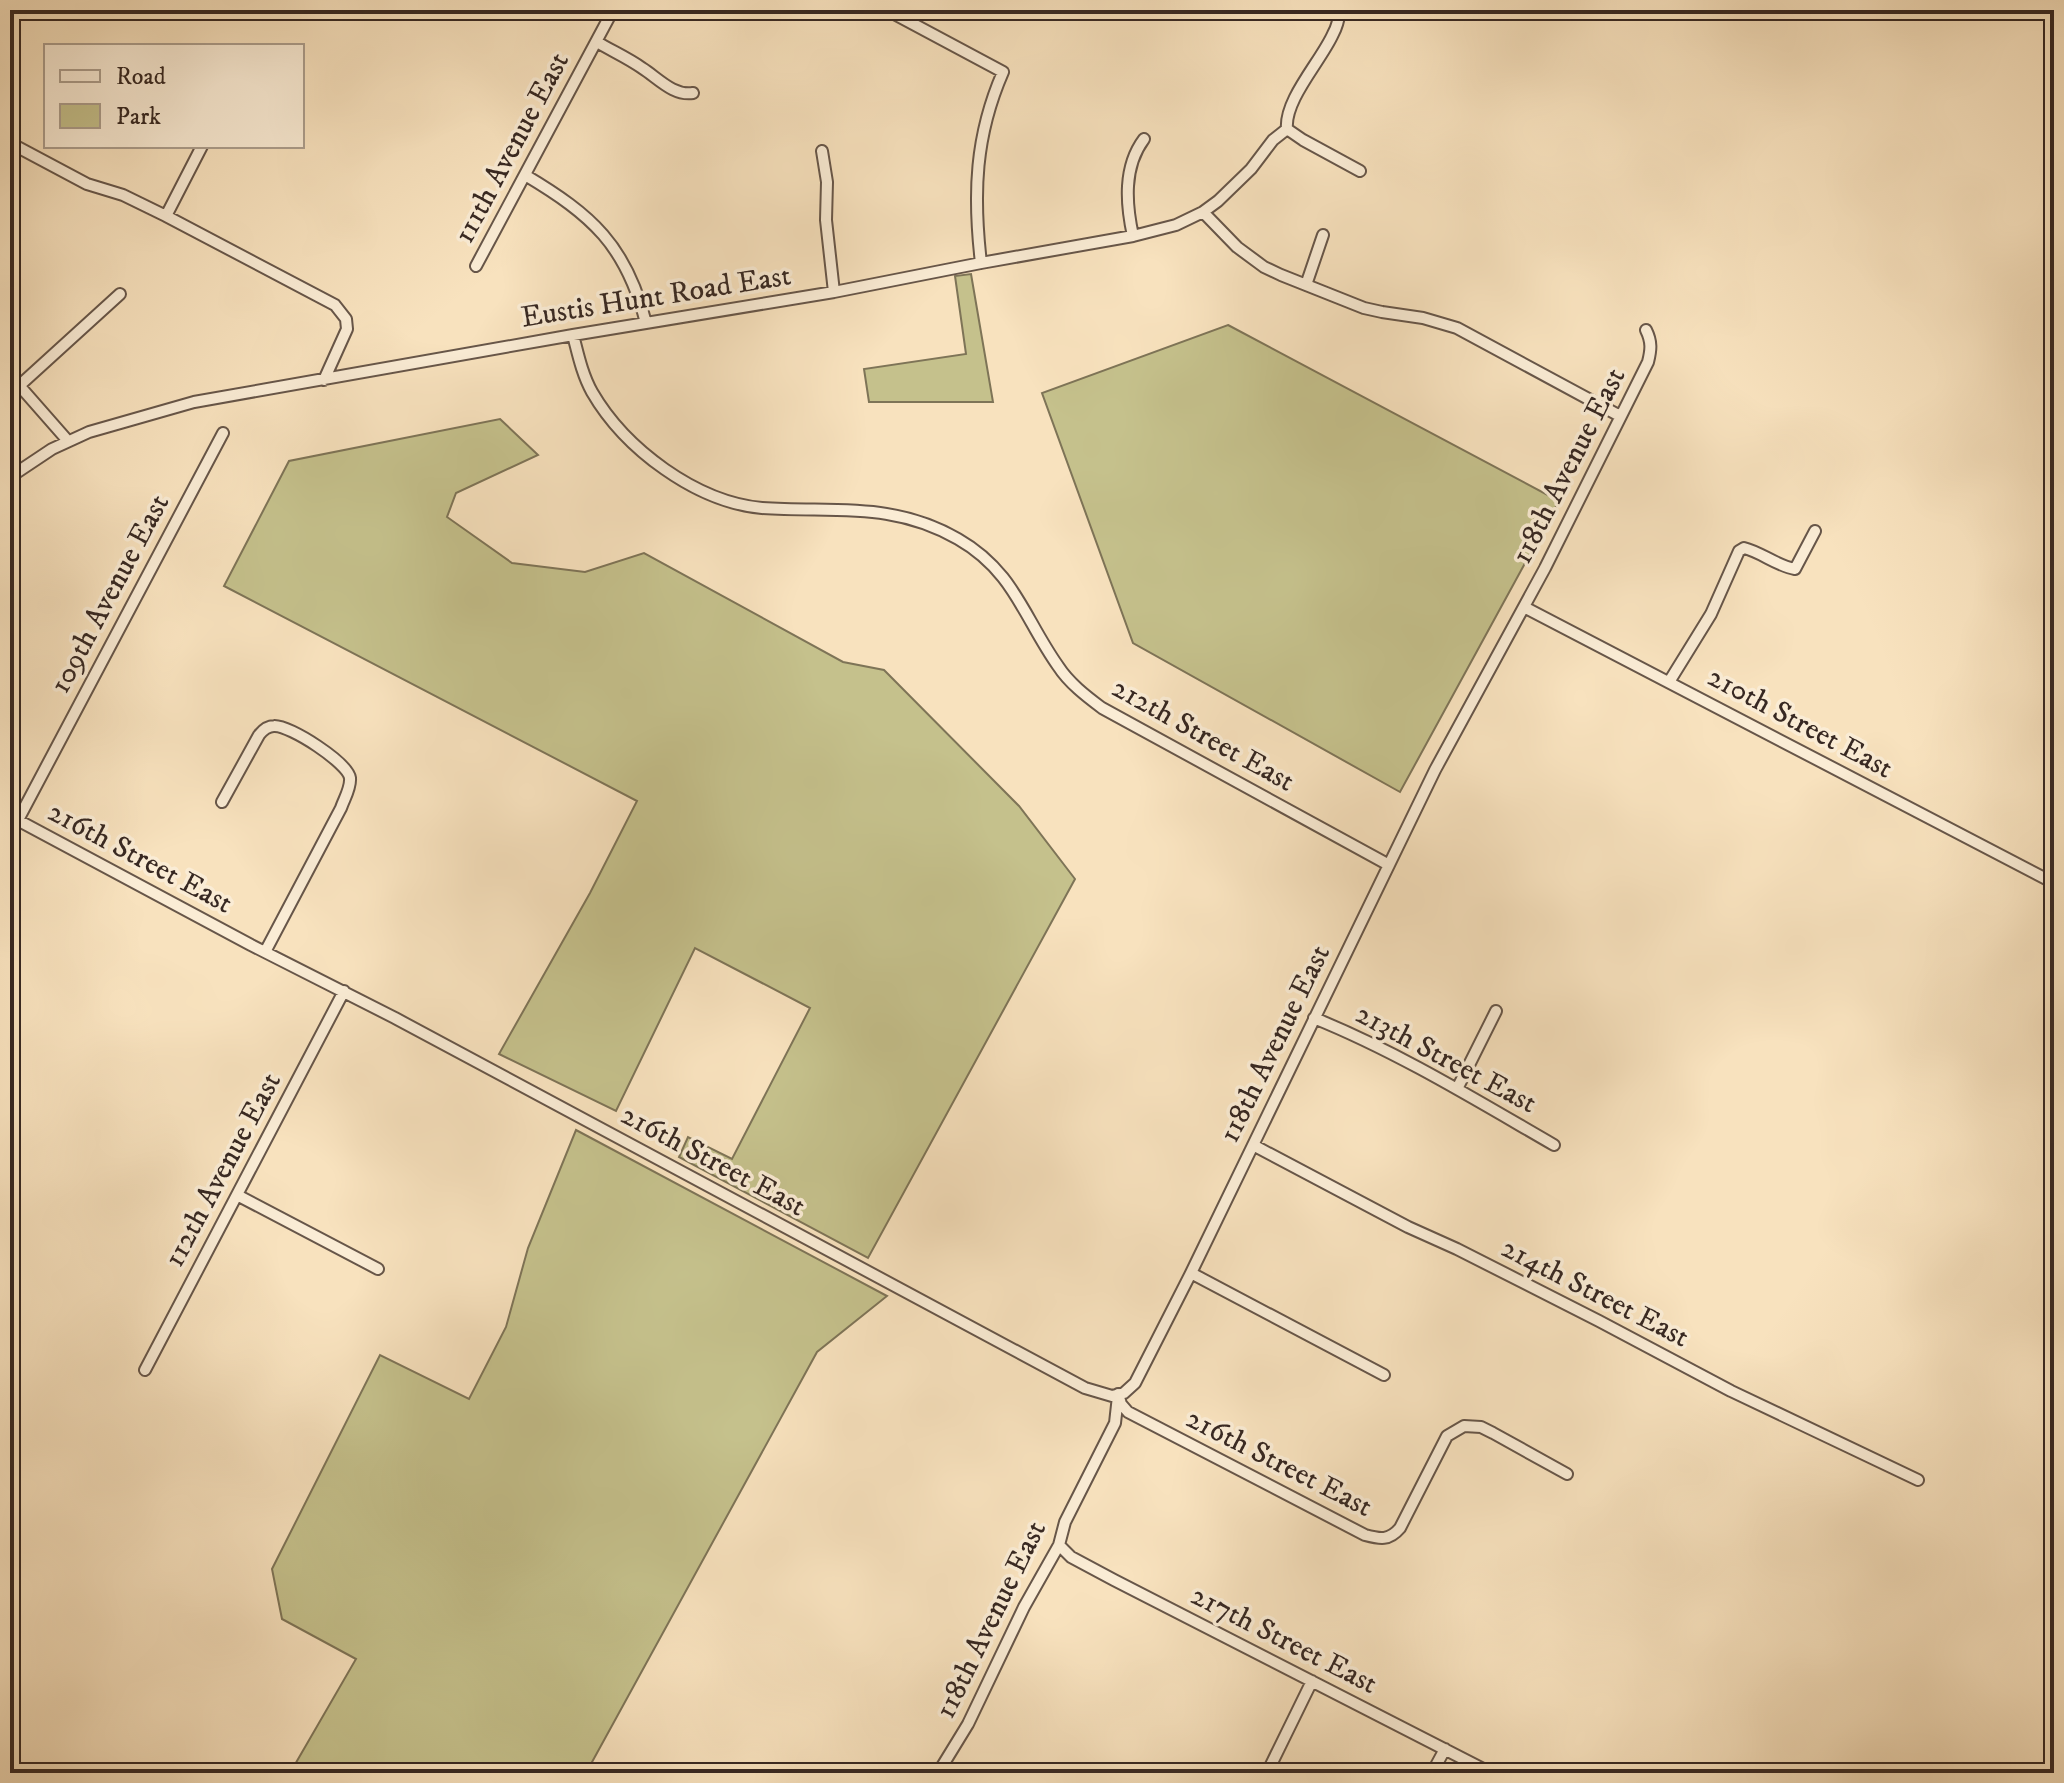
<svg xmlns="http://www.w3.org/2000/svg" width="2064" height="1783" viewBox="0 0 2064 1783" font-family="'IM FELL DW Pica',serif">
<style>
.green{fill:#c5c18c;stroke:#7e7457;stroke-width:2}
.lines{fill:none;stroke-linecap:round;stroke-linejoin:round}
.street-casing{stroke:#675649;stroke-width:14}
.street{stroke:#faecd5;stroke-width:10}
.labels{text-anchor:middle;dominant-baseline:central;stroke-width:7;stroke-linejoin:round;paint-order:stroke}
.street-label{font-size:30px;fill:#372822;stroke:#faecd5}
</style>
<rect width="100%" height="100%" fill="#f8e2be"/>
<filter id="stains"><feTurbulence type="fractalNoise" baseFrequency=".0025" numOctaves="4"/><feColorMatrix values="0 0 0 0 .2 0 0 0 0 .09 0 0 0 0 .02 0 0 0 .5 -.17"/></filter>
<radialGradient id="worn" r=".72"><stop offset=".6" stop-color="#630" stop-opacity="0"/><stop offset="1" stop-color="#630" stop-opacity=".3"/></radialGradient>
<path class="green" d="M971,274L993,402H869L864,369L966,354L955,276Z
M1228,325L1559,501L1400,792L1133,643L1042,393Z
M500,419L538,455L456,493L447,517L512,563L585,572L644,553L843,662L884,670L1019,806L1075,879L868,1258L679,1157L688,1137L732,1159L810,1008L695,948L616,1111L499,1054L590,893L637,801L224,586L289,461Z
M576,1130L887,1296L817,1352L586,1773H290L356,1659L282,1619L272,1569L380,1355L469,1399L506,1327L528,1248Z"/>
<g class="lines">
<defs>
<path id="street" d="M887,10L1003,72C975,136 973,194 981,263
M597,42C612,51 628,58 642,68C658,78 673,96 693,93
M1287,129C1284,100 1321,61 1333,34C1337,27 1339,18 1340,10
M1287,129L1303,140L1360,171
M10,143L87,184L123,195L166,216L335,305L346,319L347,329L324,380
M822,151L827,182L826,220L834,292
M525,175C592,215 626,245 646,323
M1203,212L1237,247L1264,267L1281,275L1364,308L1382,312L1423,318L1457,328L1620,416
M166,216L202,146
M1133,236C1126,204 1123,167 1144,139
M476,266L613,10
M1306,285L1323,235
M573,335C578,354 582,374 592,392C625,449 696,502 762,508C834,513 892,501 958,539C1014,571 1024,618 1058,666C1069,683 1086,696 1102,708L1389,865
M10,375L68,441
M20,385L120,294
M10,477L52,449L89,432L194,402L573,335L834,292L981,263L1133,236L1176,225L1203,212L1218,201L1251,169L1273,140L1287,129
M1524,607L2054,883
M1669,682L1711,614L1739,551L1744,548C1761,552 1777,566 1795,569L1815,531
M222,802L259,735C263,730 267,726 274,726C290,725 348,763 350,778C351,788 344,799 341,808L265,952
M10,816L251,945L395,1018L1085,1388L1112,1396L1124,1393L1135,1383L1191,1273L1435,770L1545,568L1648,362C1651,350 1652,342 1646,330
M18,820L223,433
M1314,1018C1398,1052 1476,1100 1554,1145
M1457,1089L1496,1011
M1253,1145L1408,1227L1457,1249L1599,1321L1731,1391L1918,1480
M237,1195L378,1269
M1191,1273L1384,1375
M145,1370L344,991
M1118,1394L1121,1404L1128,1412L1365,1535C1380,1539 1389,1541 1400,1528L1447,1436L1464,1426L1481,1427L1493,1433L1567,1474
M1059,1545L1071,1557L1114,1580L1491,1773
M938,1773L968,1724L1024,1607L1059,1545L1065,1522L1115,1423L1118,1396
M1267,1773L1312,1681
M1432,1773L1445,1749"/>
</defs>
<use href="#street" class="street-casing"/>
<use href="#street" class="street"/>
</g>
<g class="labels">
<g class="street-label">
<text transform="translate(512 148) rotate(-62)">111th Avenue East</text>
<text transform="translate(656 297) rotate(-9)">Eustis Hunt Road East</text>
<text transform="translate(1569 466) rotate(-63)">118th Avenue East</text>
<text transform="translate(110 594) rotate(-62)">109th Avenue East</text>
<text transform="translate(1800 723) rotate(28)">210th Street East</text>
<text transform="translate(1203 735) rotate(29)">212th Street East</text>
<text transform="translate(140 858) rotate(28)">216th Street East</text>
<text transform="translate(1275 1044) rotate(-64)">118th Avenue East</text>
<text transform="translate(1446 1059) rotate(28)">213th Street East</text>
<text transform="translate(713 1161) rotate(28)">216th Street East</text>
<text transform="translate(223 1170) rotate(-62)">112th Avenue East</text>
<text transform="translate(1595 1293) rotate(27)">214th Street East</text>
<text transform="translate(1279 1463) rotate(27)">216th Street East</text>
<text transform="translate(991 1620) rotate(-64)">118th Avenue East</text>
<text transform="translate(1284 1640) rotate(27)">217th Street East</text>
</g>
</g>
<rect width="2064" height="1783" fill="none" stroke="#f8e2be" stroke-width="40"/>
<rect x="12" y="12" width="2040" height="1759" fill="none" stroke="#372822" stroke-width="4"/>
<rect x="20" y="20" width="2024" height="1743" fill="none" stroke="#372822" stroke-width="2"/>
<rect x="44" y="44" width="260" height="104" fill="#faecd5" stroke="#ac9e8d" stroke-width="2"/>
<rect x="60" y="70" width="40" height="12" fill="#faecd5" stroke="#ac9e8d" stroke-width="2"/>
<text x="116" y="84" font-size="24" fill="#372822">Road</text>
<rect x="60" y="104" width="40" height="24" fill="#c5c18c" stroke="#ac9e8d" stroke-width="2"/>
<text x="116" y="124" font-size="24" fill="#372822">Park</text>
<rect width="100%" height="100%" filter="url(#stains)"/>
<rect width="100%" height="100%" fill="url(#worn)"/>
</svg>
